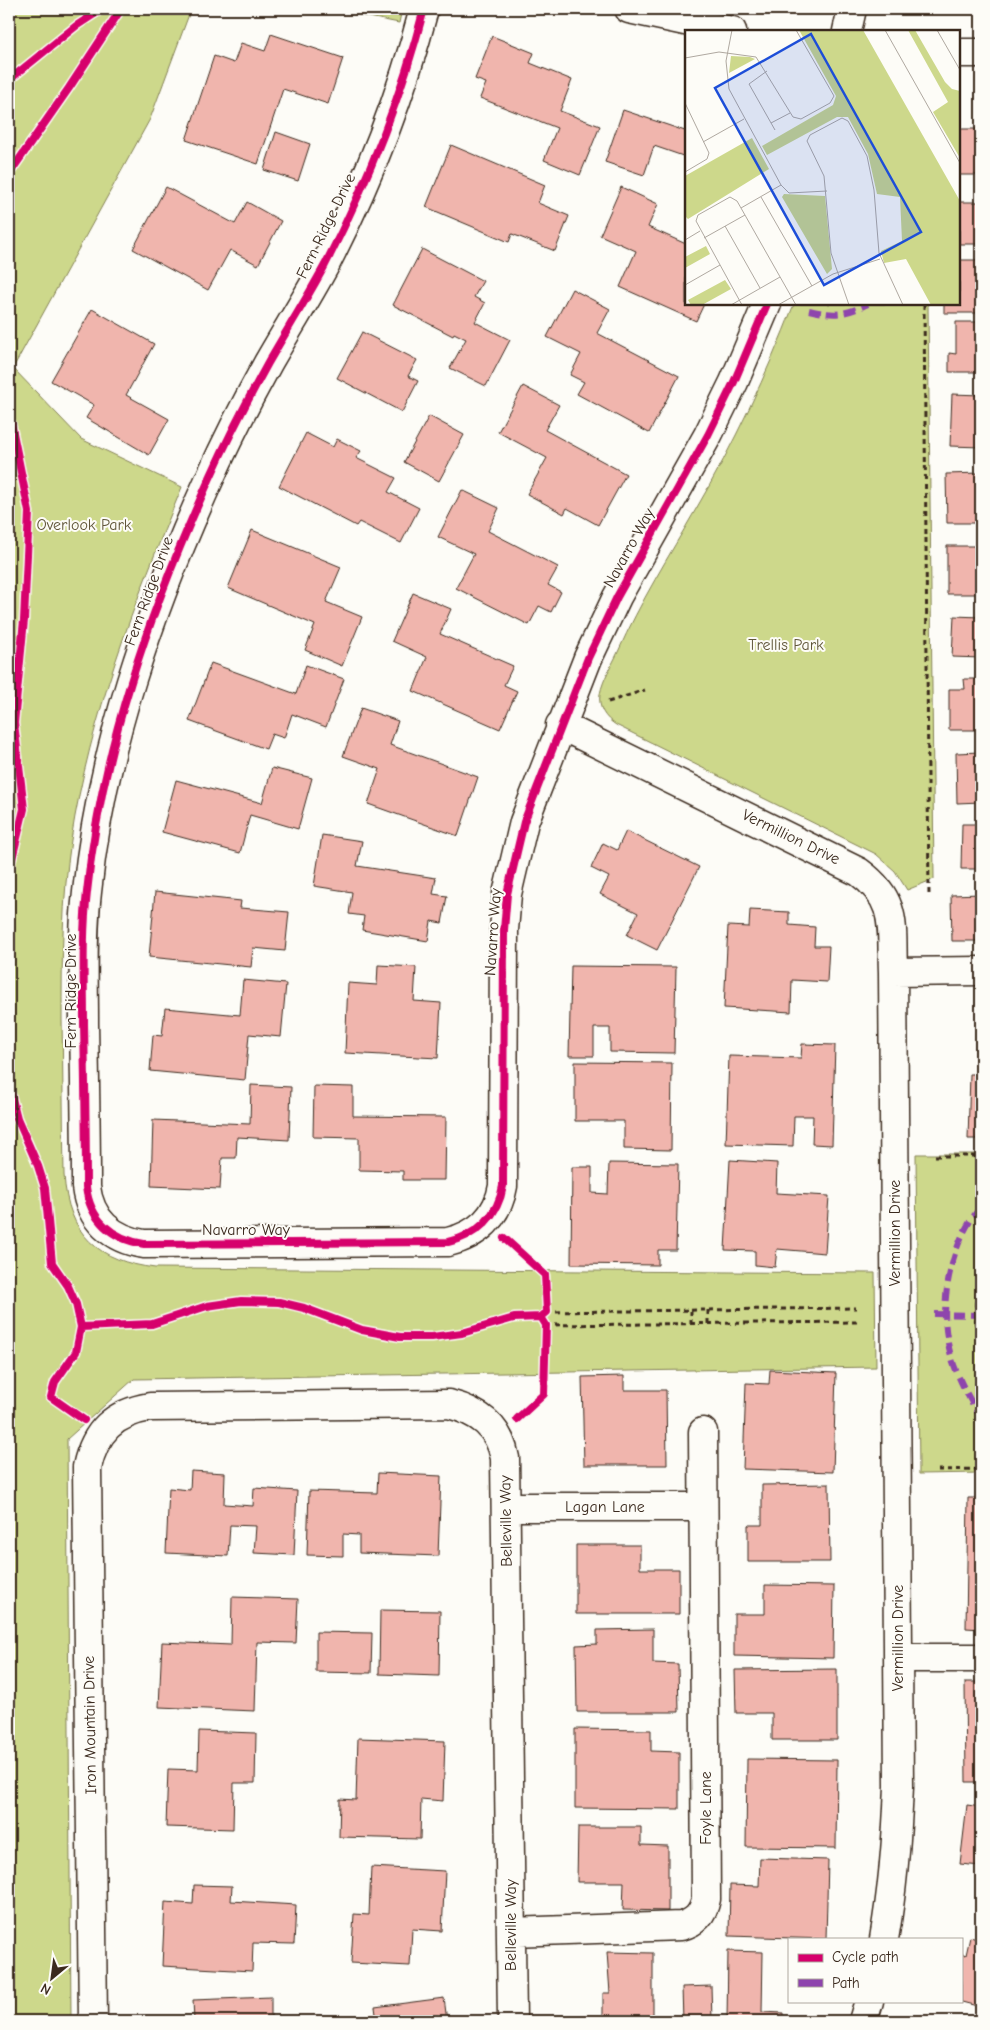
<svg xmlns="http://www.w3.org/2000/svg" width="990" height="2030" viewBox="0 0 990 2030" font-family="'Comic Neue',sans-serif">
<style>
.green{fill:#cdd88b;stroke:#848154}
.building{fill:#f0b5ad;stroke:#3b2a1e}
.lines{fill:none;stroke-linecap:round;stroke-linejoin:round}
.minor-casing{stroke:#3b2a1e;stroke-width:31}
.path{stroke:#3b2a1e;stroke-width:3;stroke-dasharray:5 4;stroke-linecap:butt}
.minor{stroke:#fdfcf7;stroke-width:28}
.quiet{stroke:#8e44ad;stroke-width:6;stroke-dasharray:12 6;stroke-linecap:butt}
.cycleway-casing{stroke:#fdfcf7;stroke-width:11}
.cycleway{stroke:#d6006c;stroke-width:8}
.labels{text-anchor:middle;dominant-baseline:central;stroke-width:4;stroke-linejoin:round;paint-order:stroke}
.street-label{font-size:16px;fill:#3b2a1e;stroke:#fdfcf7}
.park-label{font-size:16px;fill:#605639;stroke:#fdfcf7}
.inset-road{fill:none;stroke:#afa8a0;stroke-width:1}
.view{fill:#1d4ed8;fill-opacity:0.15;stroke:#1d4ed8;stroke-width:2.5}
.inset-edge{fill:none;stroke:#3b2a1e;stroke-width:2.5}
</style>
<rect width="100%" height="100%" fill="#fdfcf7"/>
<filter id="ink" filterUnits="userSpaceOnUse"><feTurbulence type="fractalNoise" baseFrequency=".02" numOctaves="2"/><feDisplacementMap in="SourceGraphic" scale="10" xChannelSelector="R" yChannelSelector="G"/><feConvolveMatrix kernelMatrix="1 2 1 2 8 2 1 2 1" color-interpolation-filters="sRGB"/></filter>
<g filter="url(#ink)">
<path class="green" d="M9,9H191L150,119L13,368L81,439L182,487C135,601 90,717 71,840C62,900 62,960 62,1020C63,1072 63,1124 64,1175C68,1235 98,1261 155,1268L875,1273L876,1367L134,1379L67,1439L71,2021H9Z
M329,9H402L399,23Z
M794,304H928L934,879L907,890L895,871L876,854L616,725C605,718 598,708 600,694C603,679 612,665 618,652C640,602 669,556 696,509C734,444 767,374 794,304Z
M916,1154H981V1473L919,1474Z"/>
<path class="building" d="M271,34L343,58L328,104L283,89L258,164L186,140L214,56L234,63L241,43L265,51Z
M492,36L534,53L530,63L572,80L560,111L600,126L580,175L544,160L557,128L480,98L486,83L475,79Z
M623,110L685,131L686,126V157L654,146L644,175L605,162Z
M959,129H981V175H959Z
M276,132L310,144L298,181L264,170Z
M451,145L545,185L538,203L569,216L555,251L512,234L509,242L426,207Z
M166,187L235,224L247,202L281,221L258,265L230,250L208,290L133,249Z
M621,187L658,204L648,227L686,244V304H704L696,321L620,287L636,251L600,235Z
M959,202H981V244H959Z
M422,249L483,281L474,297L485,303L475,322L510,340L486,386L450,368L466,339L454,333L453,336L393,305Z
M959,260H981V313H944V304H959Z
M572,289L610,309L597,333L679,376L649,433L577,394L584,382L570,375L581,354L547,337Z
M92,309L154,344L126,395L169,419L149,455L86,418L94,405L51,381Z
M956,322H981V372H949V353L956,354Z
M362,332L417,360L408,376L418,381L402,412L337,378Z
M523,386L559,405L545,430L626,474L598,525L567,508L564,514L527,494L547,458L498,432Z
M952,394L981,395V447L950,446Z
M429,416L464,435L439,481L404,462Z
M306,433L333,447L337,439L361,451L356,458L396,478L388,492L419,508L401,543L359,522L356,526L279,486Z
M981,473V523H947L946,474Z
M462,490L499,508L488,531L558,567L548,585L561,592L551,612L539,606L529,625L456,588L474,554L438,537Z
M252,530L341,567L326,602L362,617L342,666L305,650L315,625L228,588Z
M947,546H981V594H947Z
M413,593L451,609L440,634L513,666L504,685L517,691L500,729L413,691L427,657L392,641Z
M954,616L981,617V658L952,657Z
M211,663L296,694L306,665L344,679L326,727L292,714L284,738L272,734L266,749L189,721Z
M964,679H981V730H949V689H965Z
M361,708L398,721L390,745L478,777L458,836L368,804L380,769L343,756Z
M981,752V802L957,803L956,753Z
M272,768L312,778L298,829L250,815L240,853L162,832L176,780L262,803Z
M962,824H981V869H961Z
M626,831L699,867L657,950L627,935L638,913L600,894L609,877L591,868L603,843L617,850Z
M322,835L362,841L357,866L436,878L433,894L447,896L442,923L431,921L428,941L362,930L364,916L349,914L352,892L314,886Z
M155,892L241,901L240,908L289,912L285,951L253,948L251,967L149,957Z
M981,894V941H952L951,895Z
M750,910L789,912V925L815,927L814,946H829L827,982L792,980L791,1012L724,1008L728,926L749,927Z
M378,965L416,967L414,1001L441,1003L438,1058L345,1053L348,983L377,985Z
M571,966L676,967L674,1053L610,1052V1028H594V1056H569Z
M243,980L286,984L281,1037L249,1034L245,1080L150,1071L153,1035L162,1036L165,1008L240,1015Z
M802,1044L835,1045L832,1145L812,1144L813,1116H794L793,1146L726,1144L729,1056L801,1058Z
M575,1062L672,1063L671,1150L624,1149V1121H575Z
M970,1074H981V1139H968Z
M251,1085L291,1087L289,1140L237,1137L236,1158H222L220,1189L151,1186L153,1120L250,1124Z
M314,1086L353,1087V1116L446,1117L445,1180H403V1171L359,1170V1138L313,1137Z
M730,1160L777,1163L776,1193L829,1196L825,1253L777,1249L775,1267L755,1265V1251L725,1250Z
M609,1163L678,1164L676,1250H658V1265L571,1264L572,1167H592V1193L608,1194Z
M770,1370L836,1373L833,1472L743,1469L746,1383L769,1384Z
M624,1376V1390H666L667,1465H584L582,1377Z
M191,1471L225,1473L224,1504L253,1506L254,1488L297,1491L294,1555L254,1553L256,1526L230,1525L228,1556L166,1553L169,1488L190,1490Z
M378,1473L441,1476L438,1556L359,1553V1535L343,1534V1556L307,1555L309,1491L377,1493Z
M829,1484L830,1562H748V1525H762V1485Z
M968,1498H981V1629L966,1628Z
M576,1545H640V1569H679V1614H576Z
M765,1585L834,1586L833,1658L734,1656V1614H765Z
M232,1597L298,1599L296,1643L257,1642L255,1711L159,1707L162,1642L231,1645Z
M380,1610L440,1611L439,1676L379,1674Z
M653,1629V1663L678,1664L679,1712H577L576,1645L597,1644V1630Z
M316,1632L372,1633L371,1673L316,1672Z
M837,1669V1740H772V1713H736L735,1670Z
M965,1682H981V1782H966Z
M575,1729L651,1730V1751L679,1752V1809L575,1808Z
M199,1731L256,1733L255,1783H234L233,1829L166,1827L168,1769L198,1770Z
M358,1738L445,1741L443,1801L421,1799L420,1839L339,1837L340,1799L356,1800Z
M747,1759L837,1760L836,1848L746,1847Z
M967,1805L981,1807V1866L960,1864Z
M578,1827H641V1845L668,1846V1911L623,1910L624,1882H577Z
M760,1858L828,1860L826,1939L729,1936L730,1885L759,1886Z
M371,1867L445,1871L442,1931L412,1929L410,1966L351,1963L354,1914L369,1915Z
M194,1885L232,1886L231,1901L296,1905L294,1944L253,1943L252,1971L162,1966L165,1902L193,1904Z
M970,1937L981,1940V2007L958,2001H961V1953L966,1955Z
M728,1951L763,1952L762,2012L783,2013V2021H727Z
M607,1952L653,1953V2021H603V1993H610Z
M711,1986L712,2021H683L682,1987Z
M271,1997V2021H194L193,2000Z
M444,1998L447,2021H377L375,2007Z"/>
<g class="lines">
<defs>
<path id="minor" d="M424,9C401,98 367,183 325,265C307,298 287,330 268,363C247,401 227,440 209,480C150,610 101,750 87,892C82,936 84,980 84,1024C85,1078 86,1132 86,1187C90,1220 112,1239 144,1244L448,1242C478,1235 498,1216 503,1186L504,930L507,894L524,822L588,658L617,597L708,435L734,382L767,304
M629,9L732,31
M847,31L852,9
M959,53H981
M560,725L859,872C899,901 891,928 893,972L899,1786C897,1837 893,1888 884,1939
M893,972L981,971
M506,1507H703
M898,1658H981
M511,1932L681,1926C696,1922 703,1914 706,1899L703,1432
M93,2021L87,1467C95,1431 114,1413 150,1407L449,1404C479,1412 499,1426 505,1458L512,2021
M863,2021L869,2001"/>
</defs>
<use href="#minor" class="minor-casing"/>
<path class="path" d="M924,304L929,898
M608,702L645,690
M935,1156H981
M981,1275C973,1301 975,1326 981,1352
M547,1312L856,1308
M691,1324V1311
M708,1324V1310
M546,1325L857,1322
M938,1470L981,1469"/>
<use href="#minor" class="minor"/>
<path class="quiet" d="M809,310C835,316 844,315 868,304
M981,1207C953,1237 940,1297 947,1337C951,1366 966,1394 981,1418
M934,1314L981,1315"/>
<defs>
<path id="cycleway" d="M424,9C401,98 367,183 325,265C307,298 287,330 268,363C247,401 227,440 209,480C150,610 101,750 87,892C82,936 84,980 84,1024C85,1078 86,1132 86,1187C90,1220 112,1239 144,1244L448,1242C478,1235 498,1216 503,1186L504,930L507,894L524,822L588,658L617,597L708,435L734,382L767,304
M9,80L76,26L102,9
M9,174L69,88L121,9
M9,435L11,423L29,512L24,620L14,723L24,809L9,871
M9,1087L17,1118L38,1166L45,1188L52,1263L68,1286L76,1304L81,1327L76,1352L55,1382L51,1397L84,1420
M504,1238L545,1275L547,1312L541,1317L546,1325L544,1394L517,1419
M81,1327L152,1324L207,1306L241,1301L279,1302L304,1308L362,1330L400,1337H432L462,1333L514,1318L541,1317"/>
</defs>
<use href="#cycleway" class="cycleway-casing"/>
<use href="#cycleway" class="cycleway"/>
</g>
</g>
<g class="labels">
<g class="street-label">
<text transform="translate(326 226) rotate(-64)">Fern Ridge Drive</text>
<text transform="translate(629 548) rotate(-61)">Navarro Way</text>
<text transform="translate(149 591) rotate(-70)">Fern Ridge Drive</text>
<text transform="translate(791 837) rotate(26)">Vermillion Drive</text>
<text transform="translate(493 932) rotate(-86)">Navarro Way</text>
<text transform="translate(71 991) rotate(-90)">Fern Ridge Drive</text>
<text x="246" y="1230">Navarro Way</text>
<text transform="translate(895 1233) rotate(-90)">Vermillion Drive</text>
<text x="605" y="1507">Lagan Lane</text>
<text transform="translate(506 1521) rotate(-91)">Belleville Way</text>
<text transform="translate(898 1638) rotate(-90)">Vermillion Drive</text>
<text transform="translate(90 1725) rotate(-91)">Iron Mountain Drive</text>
<text transform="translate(706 1808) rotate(-90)">Foyle Lane</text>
<text transform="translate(511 1925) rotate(-90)">Belleville Way</text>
</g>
<g class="park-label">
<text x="84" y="525">Overlook Park</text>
<text x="786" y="645">Trellis Park</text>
</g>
</g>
<g transform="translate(685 30)">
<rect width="275" height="275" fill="#fdfcf7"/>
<path d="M114,0H178L275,171V275H246L221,229L199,233L196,221L217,211L215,167L192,164L183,124L163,87H152L82,125L77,116L148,75L151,66ZM223,0H230L260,52L267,59L275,61V128L248,82L263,72ZM46,26L65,27L70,29L44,43ZM67,108L84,139L3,189L0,186V146ZM99,164L140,166L147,239L142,244L97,167ZM21,216L25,224L0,238V227ZM40,250L46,259L17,275H6L3,270Z" fill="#cdd88b"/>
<path class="inset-road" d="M47,0L41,31L44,59L96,155L104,163L142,161M200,0L275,133M252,0L275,40M0,28L34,22L71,27L108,87L116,89L145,73L149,66L111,0M82,41L64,54L90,100M0,73L24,123L22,129L0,142M86,93L105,83M18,112L59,89M76,167L127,256M56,178L96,155M40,196L75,258M19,208L60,185M0,210L15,201M0,255L35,235M46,275L95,247M57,275L11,191L13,185L45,167L52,171L111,275M93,275L148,244L195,229M164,275L146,223L139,146L122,111L125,105L157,88L163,91L182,126L189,160L194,223L218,275"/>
<path class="view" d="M126,4L236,202L139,255L30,58Z"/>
<rect width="275" height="275" class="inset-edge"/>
</g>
<rect width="990" height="2030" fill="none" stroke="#fdfcf7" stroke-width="30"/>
<rect x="15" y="15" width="960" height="2000" fill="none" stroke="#3b2a1e" stroke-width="2" filter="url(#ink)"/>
<rect x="788" y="1938" width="175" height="65" fill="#fdfcf7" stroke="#afa8a0"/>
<rect x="798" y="1954" width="25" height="8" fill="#d6006c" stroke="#afa8a0"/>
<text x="832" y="1962" font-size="15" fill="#3b2a1e">Cycle path</text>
<rect x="798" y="1979" width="25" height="8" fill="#8e44ad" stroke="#afa8a0"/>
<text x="832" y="1988" font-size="15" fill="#3b2a1e">Path</text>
<g transform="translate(52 1978) rotate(209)" stroke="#fdfcf7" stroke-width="4" paint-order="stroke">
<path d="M0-4L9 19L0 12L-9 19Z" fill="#3b2a1e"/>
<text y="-8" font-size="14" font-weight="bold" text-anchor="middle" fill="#3b2a1e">N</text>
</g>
</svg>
